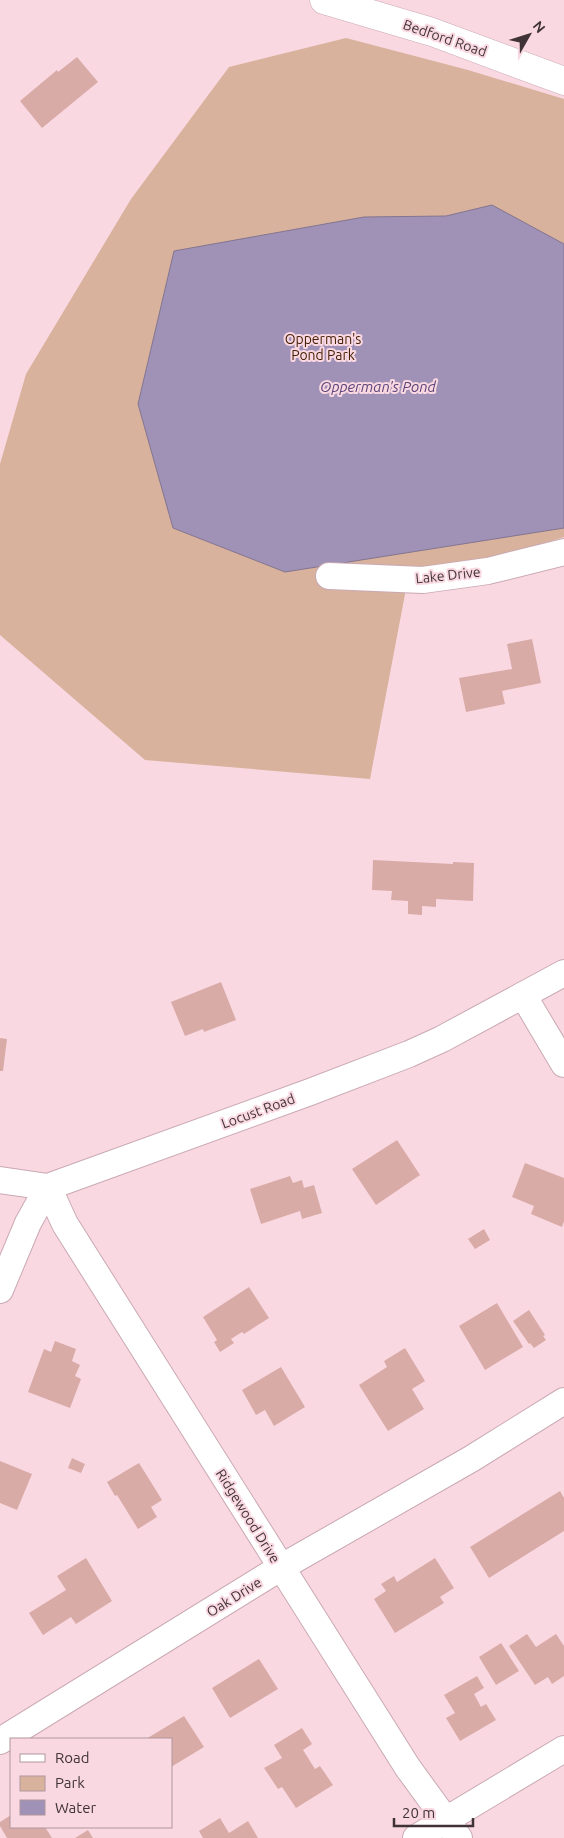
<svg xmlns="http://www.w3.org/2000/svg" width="564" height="1838" viewBox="0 0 564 1838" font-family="Ubuntu,sans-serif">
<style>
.green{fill:#d8b29c}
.water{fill:#a091b6;stroke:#837590}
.building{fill:#d9aba7}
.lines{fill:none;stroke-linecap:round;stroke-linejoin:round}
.minor-casing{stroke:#c9a9b3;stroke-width:28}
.major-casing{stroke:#c9a9b3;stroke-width:29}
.minor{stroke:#fff;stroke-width:26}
.major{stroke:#fff;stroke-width:28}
.labels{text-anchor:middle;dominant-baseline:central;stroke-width:4;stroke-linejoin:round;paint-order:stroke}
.street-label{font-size:14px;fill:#403337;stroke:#fad8e2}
.park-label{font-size:14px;fill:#431e04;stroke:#fad8e2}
.water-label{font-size:15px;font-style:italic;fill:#5c4679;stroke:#fad8e2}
</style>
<rect width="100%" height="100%" fill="#fad8e2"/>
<path class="green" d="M346,38L468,70L564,99V537L506,555L409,573L370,779L145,760L0,635V464L26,374L131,199L229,67Z"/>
<path class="water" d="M492,205L564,244V528L285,572L173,528L138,404L174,251L364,217L446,216Z"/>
<path class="building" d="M77,57L98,82L42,128L20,101L57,70L58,72Z
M532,639L541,683L502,691L505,704L466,712L459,678L512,669L507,644Z
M373,860L453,864V862L474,863L473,901L436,899V907L422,906V915L408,914V901L391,900L392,891L372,890Z
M221,982L236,1020L204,1032L203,1029L185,1036L171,1002Z
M0,1038L7,1039L3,1071H0Z
M397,1140L420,1175L376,1205L352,1169Z
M525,1163L564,1178V1221L562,1227L531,1214L534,1206L512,1197Z
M290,1176L293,1183L302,1180L304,1188L314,1185L322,1213L302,1219L300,1211L261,1224L250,1189Z
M484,1229L490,1240L475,1249L468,1239Z
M249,1287L269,1318L244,1334L242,1332L231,1339L234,1343L220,1352L214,1342L217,1340L203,1317Z
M497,1303L523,1347L485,1370L459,1326Z
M529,1310L545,1335L543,1336L546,1340L534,1348L530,1343L529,1344L513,1321Z
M55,1341L76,1349L72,1361L80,1365L75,1376L81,1379L70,1408L28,1392L44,1349L51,1352Z
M405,1348L425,1381L412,1389L424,1409L388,1431L359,1385L387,1367L384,1361Z
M281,1367L305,1407L274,1426L265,1410L256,1415L242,1390Z
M72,1458L85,1464L81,1473L68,1468Z
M0,1461L32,1474L17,1510L0,1503Z
M139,1463L162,1500L151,1507L157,1517L138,1529L117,1495L115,1496L107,1482Z
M560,1491L564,1498V1531L489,1578L470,1547Z
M86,1558L112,1601L76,1624L71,1617L43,1635L29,1613L66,1590L57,1576Z
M435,1558L454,1588L440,1597L444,1603L395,1633L374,1599L386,1591L381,1584L394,1576L397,1582Z
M527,1634L536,1647L556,1634L564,1646V1676L552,1684L548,1677L535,1685L509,1646Z
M501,1643L519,1671L496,1685L479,1657Z
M259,1659L278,1689L230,1718L212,1688Z
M477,1676L484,1688L474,1694L481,1707L486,1704L496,1720L460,1741L446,1718L455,1713L444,1695Z
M184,1716L204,1747L171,1767V1739H146Z
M302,1728L312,1744L303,1750L315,1769L320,1766L333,1785L296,1808L282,1787L278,1789L264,1768L282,1758L274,1745Z
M11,1815V1827H45L52,1838H7L0,1826V1822Z
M220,1818L229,1833L248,1821L258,1838H203L199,1831Z
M88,1830L93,1838H75Z"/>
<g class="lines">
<defs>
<path id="minor" d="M329,576L423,580L488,571L564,552
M523,995L564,1064
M0,1180L48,1187
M48,1187L65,1224L408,1768L459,1838
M0,1290L28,1223L48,1187L310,1092L409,1054L442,1039L564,973
M0,1741L280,1568L471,1459L564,1401
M416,1838L564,1749"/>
<path id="major" d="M324,0L432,32L564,81"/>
</defs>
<use href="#minor" class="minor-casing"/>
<use href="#major" class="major-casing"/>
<use href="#minor" class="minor"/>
<use href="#major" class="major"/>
</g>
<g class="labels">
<g class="street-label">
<text transform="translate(445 38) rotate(19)">Bedford Road</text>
<text transform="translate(448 575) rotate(-6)">Lake Drive</text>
<text transform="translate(258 1111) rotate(-20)">Locust Road</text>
<text transform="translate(248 1516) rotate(58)">Ridgewood Drive</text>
<text transform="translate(234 1597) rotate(-32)">Oak Drive</text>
</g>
<g class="park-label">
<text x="323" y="339">Opperman's<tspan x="323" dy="16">Pond Park</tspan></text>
</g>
<g class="water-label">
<text x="378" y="386">Opperman's Pond</text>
</g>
</g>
<rect x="10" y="1738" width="162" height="90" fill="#fad8e2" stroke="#b0969e"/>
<rect x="20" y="1754" width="25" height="8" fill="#ffffff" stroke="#b0969e"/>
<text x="55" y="1763" font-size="15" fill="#403337">Road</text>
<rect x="20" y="1776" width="25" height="15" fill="#d8b29c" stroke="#b0969e"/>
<text x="55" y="1788" font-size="15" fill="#403337">Park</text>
<rect x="20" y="1800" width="25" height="15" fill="#a091b6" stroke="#b0969e"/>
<text x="55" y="1813" font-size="15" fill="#403337">Water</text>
<g transform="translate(529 35) rotate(51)" stroke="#fad8e2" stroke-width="4" paint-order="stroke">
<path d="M0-4L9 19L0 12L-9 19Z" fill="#403337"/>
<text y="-8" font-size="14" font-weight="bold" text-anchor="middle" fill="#403337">N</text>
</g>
<path d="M394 1818v8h79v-8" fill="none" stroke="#403337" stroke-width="2.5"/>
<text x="402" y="1818" font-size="15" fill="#403337" stroke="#fad8e2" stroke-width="4" paint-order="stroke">20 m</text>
</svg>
